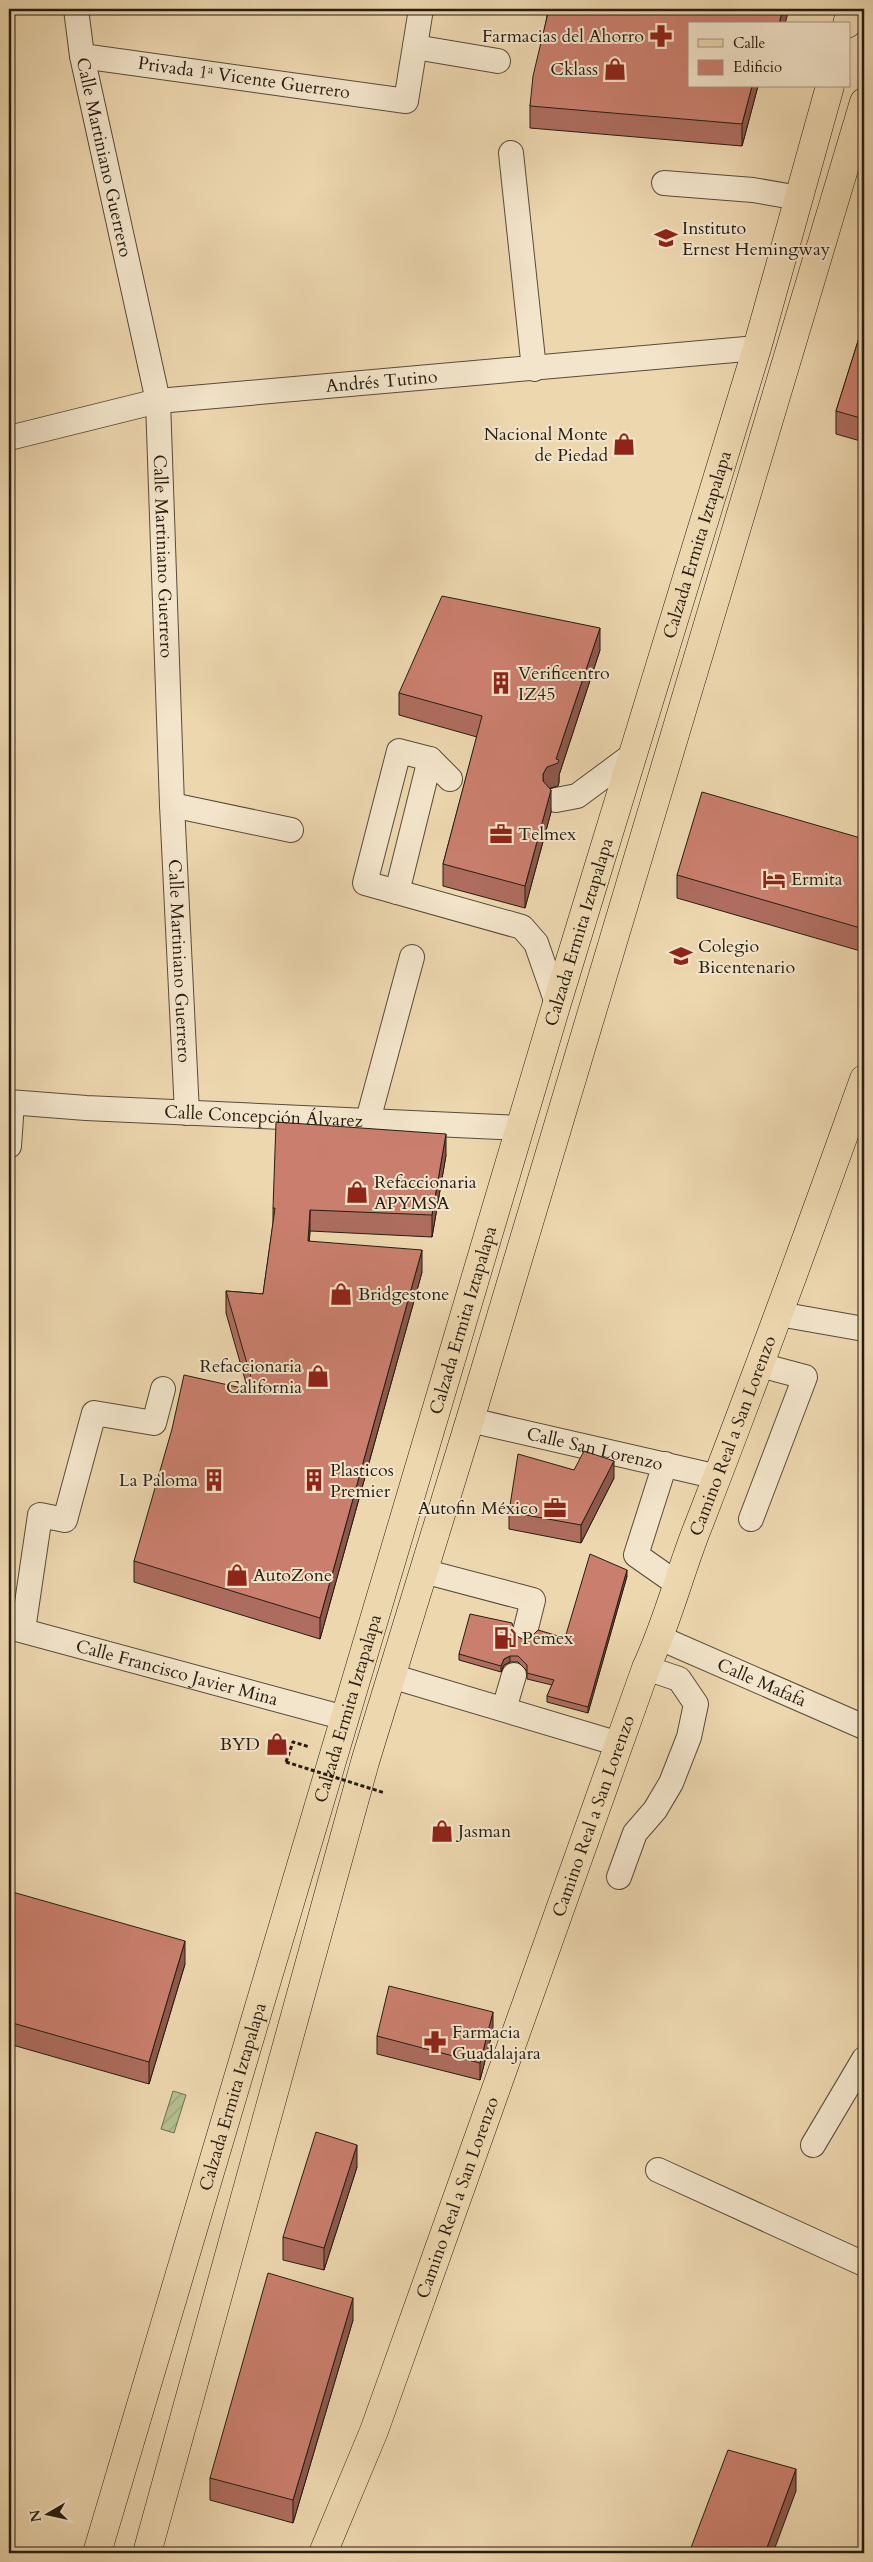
<svg xmlns="http://www.w3.org/2000/svg" width="873" height="2562" viewBox="0 0 873 2562" font-family="Cardo,serif">
<style>
.garden{fill:url(#garden-furrows);stroke:#6c6e50}
.lines{fill:none;stroke-linecap:round;stroke-linejoin:round}
.minor-casing{stroke:#584c38;stroke-width:26}
.major-casing{stroke:#261d11;stroke-width:29}
.path{stroke:#261d11;stroke-width:3;stroke-dasharray:4 2.5;stroke-linecap:butt}
.minor{stroke:#f3e5cb;stroke-width:24}
.major{stroke:#edd7af;stroke-width:28}
.path-bridge{stroke:#261d11;stroke-width:3;stroke-dasharray:4 2.5;stroke-linecap:butt}
.wall{fill:#ae6d5f;stroke:#261d11}
.shaded-wall{fill:#8d594d;stroke:#261d11}
.building{fill:#ca7f6e;stroke:#261d11}
.labels{text-anchor:middle;dominant-baseline:central;stroke-width:4;stroke-linejoin:round;paint-order:stroke}
.poi-label{font-size:18px;fill:#261d11;stroke:#f3e5cb;text-anchor:start}
.street-label{font-size:18px;fill:#261d11;stroke:#f3e5cb}
</style>
<defs>
<pattern id="garden-furrows" width="10" height="10" patternUnits="userSpaceOnUse" patternTransform="scale(1.25)"><rect width="10" height="10" fill="#b3bf8f"/><path d="M-1 1l2-2M0 10L10 0M9 11l2-2" fill="none" stroke="#9aa47a"/></pattern>
</defs>
<rect width="100%" height="100%" fill="#edd7af"/>
<filter id="stains"><feTurbulence type="fractalNoise" baseFrequency=".004" numOctaves="4"/><feColorMatrix values="0 0 0 0 .2 0 0 0 0 .09 0 0 0 0 .02 0 0 0 .5 -.17"/></filter>
<radialGradient id="worn" r=".72"><stop offset=".6" stop-color="#630" stop-opacity="0"/><stop offset="1" stop-color="#630" stop-opacity=".3"/></radialGradient>
<path class="garden" d="M173,2091L186,2095L174,2133L161,2129Z"/>
<g class="lines">
<defs>
<g id="minor">
<path id="s1" d="M76,9L82,56L158,401L172,805L187,1113"/>
<path d="M415,47L498,61"/>
<path d="M82,56L406,101L421,9"/>
<path d="M511,153L534,369"/>
<path d="M664,183L753,190L799,198"/>
<path id="s2" d="M9,438L158,401L757,348"/>
<path d="M450,779L430,759L399,751L365,883L522,927L536,943L557,1003"/>
<path d="M556,800L577,796L631,756"/>
<path d="M172,805L291,830"/>
<path d="M397,892L430,759"/>
<path id="s3" d="M9,1102L86,1108L519,1128"/>
<path d="M368,1120L412,957"/>
<path d="M9,1146L12,1103"/>
<path d="M779,1314L864,1329"/>
<path id="s4" d="M470,1420L718,1477"/>
<path d="M665,1464L636,1555L676,1583"/>
<path d="M751,1519L805,1377L760,1365"/>
<path d="M423,1571L533,1600L525,1632"/>
<path id="s5" d="M9,1627L345,1718"/>
<path d="M23,1630L40,1515L65,1520L94,1413L154,1423L163,1389"/>
<path id="s6" d="M660,1638L864,1727"/>
<path d="M391,1676L619,1744"/>
<path d="M504,1709L514,1675"/>
<path d="M619,1877L635,1833L655,1810L671,1783L689,1737L696,1704L679,1679L646,1668"/>
<path d="M813,2145L864,2059"/>
<path d="M658,2170L864,2264"/>
</g>
<g id="major">
<path d="M847,24L851,9"/>
<path id="s7" d="M97,2553L557,1003L757,348L830,86"/>
<path d="M147,2553L365,1762L470,1420L864,102"/>
<path id="s8" d="M323,2553L374,2431L646,1668C667,1623 679,1575 697,1529C755,1380 810,1230 864,1079"/>
</g>
</defs>
<use href="#minor" class="minor-casing"/>
<use href="#major" class="major-casing"/>
<path class="path" d="M286,1762L293,1742L310,1747"/>
<use href="#minor" class="minor"/>
<use href="#major" class="major"/>
<path class="path-bridge" d="M286,1762L385,1793"/>
</g>
<path class="wall" d="M547,9H789L689,24L758,86L742,146L530,128V106L547,16Z
M864,322V442L836,434V411Z
M600,650L559,775V782L558,786L549,789L551,812L525,908L443,886V864L477,737L399,715V693Z
M864,839V952L677,898V875Z
M446,1155L432,1237L310,1231L309,1242L422,1272L320,1639L134,1582V1561L248,1390L226,1313V1291L263,1294L273,1224V1208Z
M574,1470L614,1478L581,1543L509,1529V1512Z
M627,1576L588,1713L547,1702V1696L552,1685L527,1679V1671L518,1662H510L504,1665L501,1672L459,1660V1654L515,1635L522,1639L565,1638Z
M9,1891L185,1964L149,2084L9,2044Z
M493,2030L480,2080L377,2054V2036Z
M357,2167L324,2270L283,2260V2237Z
M353,2320L293,2523L210,2500V2478Z"/>
<path class="shaded-wall" d="M783,9H789L785,24H779Z
M752,86H758L742,146V124Z
M600,628V650L559,775V782L558,786L547,789L543,796V774L547,767L556,759Z
M551,790V812L525,908V886Z
M446,1134V1155L432,1237V1215Z
M310,1210V1231L308,1263V1241Z
M422,1250V1272L320,1639V1618Z
M614,1461V1478L581,1543V1525Z
M627,1570V1576L588,1713V1707Z
M510,1656V1662L504,1665L501,1672V1666L504,1659Z
M185,1941V1964L149,2084V2062Z
M493,2012V2030L480,2080V2063Z
M357,2145V2167L324,2270V2248Z
M353,2298V2320L293,2523V2500Z
M796,2469V2491L773,2553H765Z"/>
<path class="building" d="M549,9H783L779,24H689V86H752L742,124L530,106L533,76Z
M864,322V419L836,411Z
M442,596L600,628L556,759L559,760L558,763L547,767L543,774V781L551,790L525,886L443,864L482,716L399,693Z
M702,792L864,839V929L677,875Z
M276,1122L446,1134L432,1215L310,1210L308,1241L422,1250L320,1618L134,1561L172,1429L184,1375L255,1391L226,1291L263,1294L275,1208H273Z
M584,1451L614,1461L581,1525L509,1512L518,1454L574,1470Z
M590,1554L627,1570L588,1707L547,1696L554,1680L527,1673V1665L518,1656H510L504,1659L501,1666L459,1654L470,1614L512,1623L515,1635L522,1639H529L538,1630L565,1638Z
M9,1891L185,1941L149,2062L9,2022Z
M389,1986L493,2012L480,2063L377,2036Z
M316,2132L357,2145L324,2248L283,2237Z
M268,2273L353,2298L293,2500L210,2478Z
M728,2450L796,2469L765,2553H689Z"/>
<defs>
<symbol id="pharmacy-bare" viewBox="-9 -9 18 18"><path d="M-2-6h4v4h4v4h-4v4h-4v-4h-4v-4h4Z" fill="#8f2418" stroke="#f3e5cb" stroke-width="2.5" paint-order="stroke"/></symbol>
<symbol id="shop-bare" viewBox="-9 -9 18 18"><path d="M-5-2.5h2.3a2.7 3.5 0 0 1 5.4 0H5L5.5 6h-11ZM-1.5-2.5h3a1.5 2.3 0 0 0-3 0Z" fill="#8f2418" stroke="#f3e5cb" stroke-width="2.5" paint-order="stroke"/></symbol>
<symbol id="school-bare" viewBox="-9 -9 18 18"><path d="M0-5L7-2L0 1L-7-2ZM-4 1L0 2.5L4 1V4Q0 6-4 4Z" fill="#8f2418" stroke="#f3e5cb" stroke-width="2.5" paint-order="stroke"/></symbol>
<symbol id="building-bare" viewBox="-9 -9 18 18"><path d="M-4-6H4V6H1V3H-1V6H-4ZM-2.5-4.3h1.7v1.8h-1.7ZM.8-4.3h1.7v1.8H.8ZM-2.5-1h1.7V.8h-1.7ZM.8-1h1.7V.8H.8Z" fill="#8f2418" stroke="#f3e5cb" stroke-width="2.5" paint-order="stroke"/></symbol>
<symbol id="office-bare" viewBox="-9 -9 18 18"><path d="M-6-3h4V-5.5h4V-3h4V5H-6ZM-1-4.5V-3h2v-1.5ZM-6 0V1H6V0Z" fill="#8f2418" stroke="#f3e5cb" stroke-width="2.5" paint-order="stroke"/></symbol>
<symbol id="hotel-bare" viewBox="-9 -9 18 18"><path d="M-6-4.5h1.5V1H6V5H4.5V3h-9V5H-6ZM-4 0a1.8 1.8 0 1 1 3.6 0ZM.5 0V-2.5h3Q6-2.5 6 0Z" fill="#8f2418" stroke="#f3e5cb" stroke-width="2.5" paint-order="stroke"/></symbol>
<symbol id="fuel-bare" viewBox="-9 -9 18 18"><path d="M-5.5-6h7V0h2V4h1.3V-2.5L3-4.5l.8-.8L6-3V5H2.5V1h-1V6h-7ZM-4.2-4.7v3.2H.2V-4.7Z" fill="#8f2418" stroke="#f3e5cb" stroke-width="2.5" paint-order="stroke"/></symbol>
</defs>
<g fill-rule="evenodd">
<use href="#pharmacy-bare" x="645" y="20" width="32" height="32"/>
<use href="#shop-bare" x="599" y="53" width="32" height="32"/>
<use href="#school-bare" x="650" y="222" width="32" height="32"/>
<use href="#shop-bare" x="608" y="428" width="32" height="32"/>
<use href="#building-bare" x="485" y="667" width="32" height="32"/>
<use href="#office-bare" x="485" y="818" width="32" height="32"/>
<use href="#hotel-bare" x="758" y="863" width="32" height="32"/>
<use href="#school-bare" x="665" y="940" width="32" height="32"/>
<use href="#shop-bare" x="341" y="1176" width="32" height="32"/>
<use href="#shop-bare" x="325" y="1278" width="32" height="32"/>
<use href="#shop-bare" x="302" y="1360" width="32" height="32"/>
<use href="#building-bare" x="198" y="1464" width="32" height="32"/>
<use href="#building-bare" x="298" y="1464" width="32" height="32"/>
<use href="#office-bare" x="539" y="1492" width="32" height="32"/>
<use href="#shop-bare" x="221" y="1559" width="32" height="32"/>
<use href="#fuel-bare" x="489" y="1622" width="32" height="32"/>
<use href="#shop-bare" x="261" y="1728" width="32" height="32"/>
<use href="#shop-bare" x="426" y="1815" width="32" height="32"/>
<use href="#pharmacy-bare" x="419" y="2026" width="32" height="32"/>
</g>
<g class="labels">
<g class="poi-label">
<text x="644" y="36" text-anchor="end">Farmacias del Ahorro</text>
<text x="598" y="69" text-anchor="end">Cklass</text>
<text x="682" y="228">Instituto<tspan x="682" dy="21">Ernest Hemingway</tspan></text>
<text x="608" y="434" text-anchor="end">Nacional Monte<tspan x="608" dy="21">de Piedad</tspan></text>
<text x="518" y="673">Verificentro<tspan x="518" dy="21">IZ45</tspan></text>
<text x="518" y="834">Telmex</text>
<text x="791" y="879">Ermita</text>
<text x="698" y="946">Colegio<tspan x="698" dy="21">Bicentenario</tspan></text>
<text x="374" y="1182">Refaccionaria<tspan x="374" dy="21">APYMSA</tspan></text>
<text x="358" y="1294">Bridgestone</text>
<text x="302" y="1366" text-anchor="end">Refaccionaria<tspan x="302" dy="21">California</tspan></text>
<text x="330" y="1470">Plasticos<tspan x="330" dy="21">Premier</tspan></text>
<text x="198" y="1480" text-anchor="end">La Paloma</text>
<text x="538" y="1508" text-anchor="end">Autofin México</text>
<text x="253" y="1575">AutoZone</text>
<text x="522" y="1638">Pemex</text>
<text x="260" y="1744" text-anchor="end">BYD</text>
<text x="458" y="1831">Jasman</text>
<text x="452" y="2032">Farmacia<tspan x="452" dy="21">Guadalajara</tspan></text>
</g>
<g class="street-label">
<text transform="translate(244 78) rotate(8)">Privada 1ª Vicente Guerrero</text>
<text stroke="none"><textPath href="#s1" startOffset="151">Calle Martiniano Guerrero</textPath></text>
<text stroke="none"><textPath href="#s2" startOffset="378">Andrés Tutino</textPath></text>
<text stroke="none"><textPath href="#s7" startOffset="2096">Calzada Ermita Iztapalapa</textPath></text>
<text stroke="none"><textPath href="#s1" startOffset="556">Calle Martiniano Guerrero</textPath></text>
<text stroke="none"><textPath href="#s7" startOffset="1691">Calzada Ermita Iztapalapa</textPath></text>
<text stroke="none"><textPath href="#s1" startOffset="961">Calle Martiniano Guerrero</textPath></text>
<text stroke="none"><textPath href="#s3" startOffset="255">Calle Concepción Álvarez</textPath></text>
<text stroke="none"><textPath href="#s7" startOffset="1286">Calzada Ermita Iztapalapa</textPath></text>
<text stroke="none"><textPath href="#s8" startOffset="1190">Camino Real a San Lorenzo</textPath></text>
<text stroke="none"><textPath href="#s4" startOffset="128">Calle San Lorenzo</textPath></text>
<text stroke="none"><textPath href="#s5" startOffset="174">Calle Francisco Javier Mina</textPath></text>
<text stroke="none"><textPath href="#s6" startOffset="111">Calle Mafafa</textPath></text>
<text stroke="none"><textPath href="#s7" startOffset="881">Calzada Ermita Iztapalapa</textPath></text>
<text stroke="none"><textPath href="#s8" startOffset="785">Camino Real a San Lorenzo</textPath></text>
<text stroke="none"><textPath href="#s7" startOffset="476">Calzada Ermita Iztapalapa</textPath></text>
<text stroke="none"><textPath href="#s8" startOffset="380">Camino Real a San Lorenzo</textPath></text>
</g>
</g>
<rect width="873" height="2562" fill="none" stroke="#edd7af" stroke-width="30"/>
<rect x="10" y="10" width="853" height="2542" fill="none" stroke="#261d11" stroke-width="2.5"/>
<rect x="15" y="15" width="843" height="2532" fill="none" stroke="#261d11"/>
<rect x="688" y="22" width="162" height="65" fill="#f3e5cb" stroke="#a19581"/>
<rect x="698" y="39" width="25" height="8" fill="#edd7af" stroke="#a19581"/>
<text x="733" y="48" font-size="15" fill="#261d11">Calle</text>
<rect x="698" y="60" width="25" height="15" fill="#ca7f6e" stroke="#a19581"/>
<text x="733" y="72" font-size="15" fill="#261d11">Edificio</text>
<g transform="translate(48 2514) rotate(261)" stroke="#f3e5cb" stroke-width="4" paint-order="stroke">
<path d="M0-4L9 19L0 12L-9 19Z" fill="#261d11"/>
<text y="-8" font-size="14" font-weight="bold" text-anchor="middle" fill="#261d11">N</text>
</g>
<rect width="100%" height="100%" filter="url(#stains)"/>
<rect width="100%" height="100%" fill="url(#worn)"/>
</svg>
